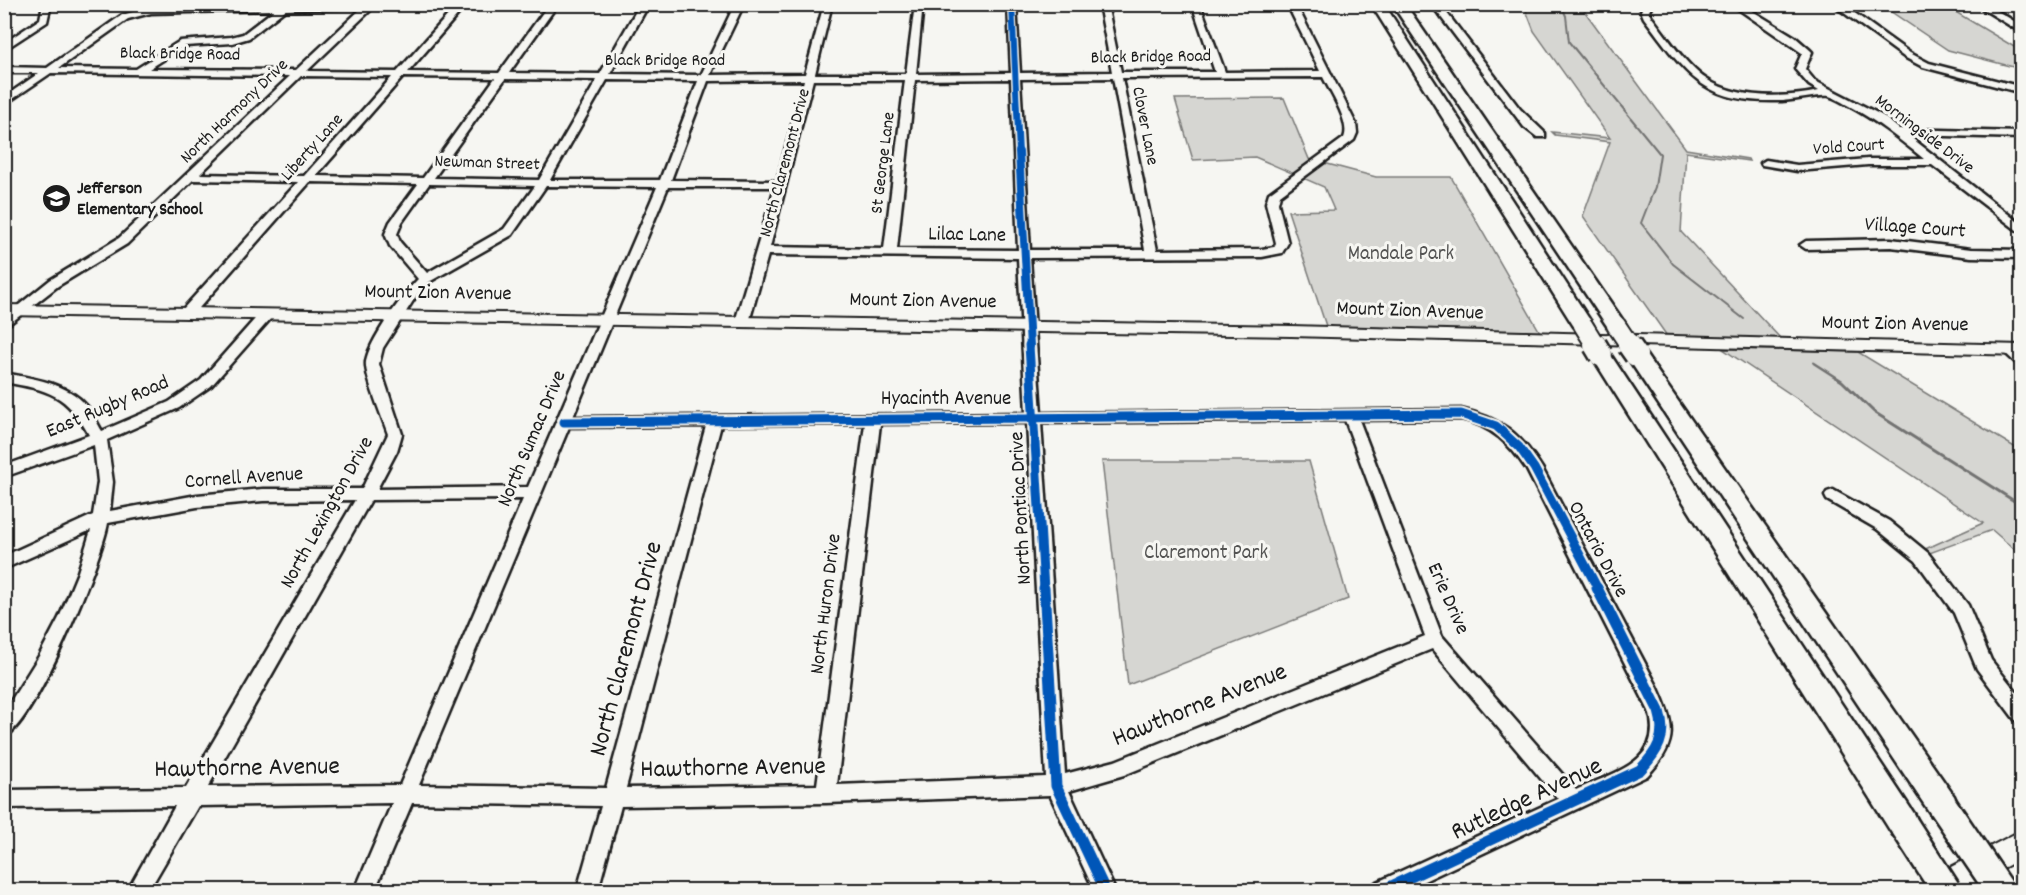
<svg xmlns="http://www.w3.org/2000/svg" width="2026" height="895" viewBox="0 0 2026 895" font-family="Dekko,sans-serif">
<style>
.green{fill:#d6d6d2;stroke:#797977;stroke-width:1.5}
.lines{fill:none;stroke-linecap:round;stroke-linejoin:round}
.stream-far1{stroke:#727271;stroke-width:2}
.stream{stroke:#727271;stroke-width:3}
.minor-casing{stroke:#1c1c1c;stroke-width:5}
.major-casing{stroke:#1c1c1c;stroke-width:4}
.highway-casing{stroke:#1c1c1c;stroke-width:5}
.minor{fill:#f6f6f2;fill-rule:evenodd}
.major{fill:#f6f6f2;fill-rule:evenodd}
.highway{fill:#f6f6f2;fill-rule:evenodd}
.highway-bridge-far2-casing{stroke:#1c1c1c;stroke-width:22;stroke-linecap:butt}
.highway-bridge-far1-casing{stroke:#1c1c1c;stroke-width:27;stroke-linecap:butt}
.highway-bridge-casing{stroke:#1c1c1c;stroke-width:33;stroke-linecap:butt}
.highway-bridge-far2{stroke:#f6f6f2;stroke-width:18}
.highway-bridge-far1{stroke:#f6f6f2;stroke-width:22}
.highway-bridge{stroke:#f6f6f2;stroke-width:28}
.cycleway-far3-casing{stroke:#f6f6f2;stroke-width:8}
.cycleway-far2-casing{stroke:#f6f6f2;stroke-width:10}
.cycleway-far1-casing{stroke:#f6f6f2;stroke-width:13}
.cycleway-casing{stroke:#f6f6f2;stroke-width:15}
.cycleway-far3{stroke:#0057b8;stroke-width:6}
.cycleway-far2{stroke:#0057b8;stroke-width:8}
.cycleway-far1{stroke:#0057b8;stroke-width:9}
.cycleway{stroke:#0057b8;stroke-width:11}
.labels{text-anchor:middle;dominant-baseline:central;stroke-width:6;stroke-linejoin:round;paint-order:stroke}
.far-street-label{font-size:18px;fill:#1c1c1c;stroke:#f6f6f2}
.far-poi-label{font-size:18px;font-weight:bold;fill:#1c1c1c;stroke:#f6f6f2;text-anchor:start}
.street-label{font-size:21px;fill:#1c1c1c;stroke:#f6f6f2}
.park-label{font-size:21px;fill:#545453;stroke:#f6f6f2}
.near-street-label{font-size:26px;fill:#1c1c1c;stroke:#f6f6f2}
</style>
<rect width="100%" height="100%" fill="#f6f6f2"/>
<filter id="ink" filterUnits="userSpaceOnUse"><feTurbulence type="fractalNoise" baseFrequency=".0167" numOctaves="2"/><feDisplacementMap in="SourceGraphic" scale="12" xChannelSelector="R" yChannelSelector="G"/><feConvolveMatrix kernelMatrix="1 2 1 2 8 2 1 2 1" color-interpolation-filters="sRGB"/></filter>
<g filter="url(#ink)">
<path class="green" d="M1524,5H1580L1686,149L1748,159L1749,161L1686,152L1681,232L1781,339L1667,336L1583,216L1610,142L1555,135L1552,132L1610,138L1534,31Z
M1881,5H1944L2021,51V69L1948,50Z
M1284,98L1309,159L1376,177H1451L1544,339L1328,332L1288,211L1334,210L1324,187L1255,157L1193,160L1175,99Z
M1723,349L1858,352L2021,451V555L1992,530L1927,554L1923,550L1983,523Z
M1102,461H1309L1348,599L1128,685Z"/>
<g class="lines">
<path class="stream-far1" d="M1561,4L1566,16L1569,42L1660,154L1655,187L1641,223L1673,264L1744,319"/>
<path class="stream" d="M1814,363L1842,381L1874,412L2022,506"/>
<defs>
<path id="minor" d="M43,4H51L47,22L4,50V43L40,19Z
M280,4L376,5L307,71L397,72L458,4H467L408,72L499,73L549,4H558L509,73L600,74L640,4H649L610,74L701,75L735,4H744L710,75L805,74L824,4H832L815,74H906L915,4H923L916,74L1011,73L1008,4H1016L1020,73L1112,72L1099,4H1107L1121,72H1215L1192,4H1200L1225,72L1320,71L1287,4H1296L1356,124L1357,133L1354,140L1280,195L1278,203L1288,243L1282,253L1262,257L1030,258L1041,413L1461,409C1501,418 1520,433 1542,468L1657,686C1675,726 1679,743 1647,776L1405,890H1373L1375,883L1558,799L1432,649L1124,775L1069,791L1115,890H1094L1050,795L826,803L621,806L598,890H577L601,806L412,803L375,890H355L392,803L198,806L149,890H128L175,806L4,808V790L186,788L355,500L263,501L197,507L108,523C102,559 34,726 4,737V712L39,656L59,618L78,572L91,530L4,569V556L93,515L98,482L94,445L4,477V466L89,435C67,394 49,390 4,382V373C32,378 68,383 87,406C93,413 97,423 102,431L169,402L201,380L262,311H272L274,314L272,317L211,386L179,408L107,440L113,482L110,511L197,495L263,489H362L388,434C383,419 364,374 366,362C368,342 404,293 418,279L390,246L385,234L390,222L418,184L310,182L192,316H182L180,313L182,310L298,182L193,180L127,244L58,286L4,328V317L50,280L119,238L290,76L51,73L4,105V97L39,73H4V67L47,68L122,15L151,7ZM362,8L296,70L149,69L185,46L232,43L249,38L285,10ZM274,10L243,34L231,37L180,41L136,69L59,68L128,19L151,13ZM301,76L392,77L304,176L200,174ZM403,77L495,78L423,178L316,176ZM1323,77C1330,92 1351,123 1344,138L1269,193L1266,203L1276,243L1274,247L1262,249L1157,250L1122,78ZM1113,78L1145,250H1030L1020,79ZM505,79L597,80L539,180L434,178ZM1011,79L1018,250L897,249L915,80ZM607,80L698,81L660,180H550ZM804,80L777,181L671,180L708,81ZM813,80H905L884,249L770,247ZM429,184L535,186L504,229L427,273L400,242L397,234L402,222ZM546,186L657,187L528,487L377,489L397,451L402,434L379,364L383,348L418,293L429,282L512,235ZM668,187H775L735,322L742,326L749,322L768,255L1018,258L1026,413L573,417ZM1461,419C1492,426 1510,444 1527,470L1649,711C1665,762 1612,773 1576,790L1442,636L1359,420ZM1345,420L1425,636L1115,761L1065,774L1041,423ZM1027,423L1046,777L837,785L880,424ZM865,424L817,785L626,788L721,425ZM706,426L606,788L419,785L569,427ZM523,499L400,785L208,787L371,500Z
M1431,4H1440L1520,109L1545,133V137H1537L1524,127Z
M1644,4H1653L1649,11L1651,16C1665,34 1678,54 1695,70C1725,100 1781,99 1819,91L1809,85L1795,69L1802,53L1731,4H1741L1795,37L1810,50L1812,52L1805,69L1815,81L1883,116L1899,129L2022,132V138L1908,135L2022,225V234L1932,165H1868L1797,171L1762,165L1761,163L1766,160L1797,165L1868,159H1924C1899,139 1877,121 1849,106C1843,103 1836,98 1829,96C1823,94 1790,101 1779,101C1701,103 1687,74 1644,18L1641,11Z
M1832,4H1842L1910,53L1929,63L2022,87V93L1923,67L1904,57Z
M1975,4H1986L2022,26V33Z
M1891,239L1971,249L2022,250V258L1971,257L1891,247L1806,249L1800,245L1806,241Z
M2009,346L2022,353V365L2017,364L2002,350Z
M1833,490L1889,521L1928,553L1968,605L1991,660L2022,699V722L2015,720L1977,669L1954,613L1916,561L1877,529L1827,500L1825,496L1827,492Z"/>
<path id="major" d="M4,305L1291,326L2022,345V355L1291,336L4,315Z
M2022,830V858L1962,890H1922L1926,880Z"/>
<path id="highway" d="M1371,4H1384L1593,325L1590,329H1576L1573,325Z
M1392,4H1405L1626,325L1623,329H1609Z
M1601,349L1608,351L1915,815L1919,825L1915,835L1904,839L1893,835L1591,355L1594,351Z
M1636,349L1643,351L1954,796L1958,806L1954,816L1943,820L1932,816L1626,355L1629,351Z"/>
</defs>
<use href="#minor" class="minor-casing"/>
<use href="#major" class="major-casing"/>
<use href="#highway" class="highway-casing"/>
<use href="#minor" class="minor"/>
<use href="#major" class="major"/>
<use href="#highway" class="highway"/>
<defs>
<path id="highway-bridge-far2" d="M1583,325L1596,346
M1616,325L1630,346"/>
<path id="highway-bridge-far1" d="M1595,345L1601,355
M1629,345L1636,355"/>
<path id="highway-bridge" d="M1943,806L2000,890
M1904,825L1946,890"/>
</defs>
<use href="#highway-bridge-far2" class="highway-bridge-far2-casing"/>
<use href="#highway-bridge-far1" class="highway-bridge-far1-casing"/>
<use href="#highway-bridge" class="highway-bridge-casing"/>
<use href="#highway-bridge-far2" class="highway-bridge-far2"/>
<use href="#highway-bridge-far1" class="highway-bridge-far1"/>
<use href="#highway-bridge" class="highway-bridge"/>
<defs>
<path id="cycleway-far3" d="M1012,4L1019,154"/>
<path id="cycleway-far2" d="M1019,152L1030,346"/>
<path id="cycleway-far1" d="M1029,345L1044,589
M564,422L1461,414L1496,426L1519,447L1534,468L1598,589"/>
<path id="cycleway" d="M1044,588L1056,786L1105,890
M1383,890L1640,770C1658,751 1667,737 1659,711L1597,588"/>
</defs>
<use href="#cycleway-far3" class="cycleway-far3-casing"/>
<use href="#cycleway-far2" class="cycleway-far2-casing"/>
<use href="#cycleway-far1" class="cycleway-far1-casing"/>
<use href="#cycleway" class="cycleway-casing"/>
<use href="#cycleway-far3" class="cycleway-far3"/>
<use href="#cycleway-far2" class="cycleway-far2"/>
<use href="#cycleway-far1" class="cycleway-far1"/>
<use href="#cycleway" class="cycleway"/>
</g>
</g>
<defs>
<symbol id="school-disc" viewBox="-11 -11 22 22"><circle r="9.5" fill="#1c1c1c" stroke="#f6f6f2"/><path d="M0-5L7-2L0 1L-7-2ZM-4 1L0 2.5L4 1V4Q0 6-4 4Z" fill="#fff"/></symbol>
</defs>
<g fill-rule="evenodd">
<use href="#school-disc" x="40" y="182" width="33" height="33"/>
</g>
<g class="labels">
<g class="far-street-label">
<text transform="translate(180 55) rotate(1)">Black Bridge Road</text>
<text transform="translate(1151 58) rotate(-1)">Black Bridge Road</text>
<text x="665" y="61">Black Bridge Road</text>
<text transform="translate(235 112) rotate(-44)">North Harmony Drive</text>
<text transform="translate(1144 126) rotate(79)">Clover Lane</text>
<text transform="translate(1924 135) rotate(37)">Morningside Drive</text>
<text transform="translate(313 148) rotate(-48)">Liberty Lane</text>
<text transform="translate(1849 148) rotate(-4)">Vold Court</text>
<text transform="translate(786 163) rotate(-75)">North Claremont Drive</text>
<text transform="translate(884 163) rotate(-83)">St George Lane</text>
<text transform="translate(487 164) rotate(2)">Newman Street</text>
</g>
<g class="far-poi-label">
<text x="77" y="189">Jefferson<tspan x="77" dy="21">Elementary School</tspan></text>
</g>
<g class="street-label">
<text transform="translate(1915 229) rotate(4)">Village Court</text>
<text transform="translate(967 236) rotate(1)">Lilac Lane</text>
<text transform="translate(438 294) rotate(1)">Mount Zion Avenue</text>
<text transform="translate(923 302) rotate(1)">Mount Zion Avenue</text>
<text transform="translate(1410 312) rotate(2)">Mount Zion Avenue</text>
<text transform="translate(1895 325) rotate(1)">Mount Zion Avenue</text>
<text x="946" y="400">Hyacinth Avenue</text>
<text transform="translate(108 408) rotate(-23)">East Rugby Road</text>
<text transform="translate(533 439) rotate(-67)">North Sumac Drive</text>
<text transform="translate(244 479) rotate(-4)">Cornell Avenue</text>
<text transform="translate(1022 508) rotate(-93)">North Pontiac Drive</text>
<text transform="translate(328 513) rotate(-61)">North Lexington Drive</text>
<text transform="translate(1597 550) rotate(62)">Ontario Drive</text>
<text transform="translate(1447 599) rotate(66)">Erie Drive</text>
<text transform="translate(827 604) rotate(-83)">North Huron Drive</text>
</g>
<g class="park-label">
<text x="1401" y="255">Mandale Park</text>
<text x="1206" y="554">Claremont Park</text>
</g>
<g class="near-street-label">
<text transform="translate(627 649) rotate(-75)">North Claremont Drive</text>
<text transform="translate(1200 706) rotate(-22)">Hawthorne Avenue</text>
<text transform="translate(247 769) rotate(-1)">Hawthorne Avenue</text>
<text transform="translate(733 769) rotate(-1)">Hawthorne Avenue</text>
<text transform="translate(1527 800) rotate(-25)">Rutledge Avenue</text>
</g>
</g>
<rect width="2026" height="895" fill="none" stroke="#f6f6f2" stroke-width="24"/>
<rect x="12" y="12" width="2002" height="871" fill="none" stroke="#1c1c1c" stroke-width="2" filter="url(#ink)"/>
</svg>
